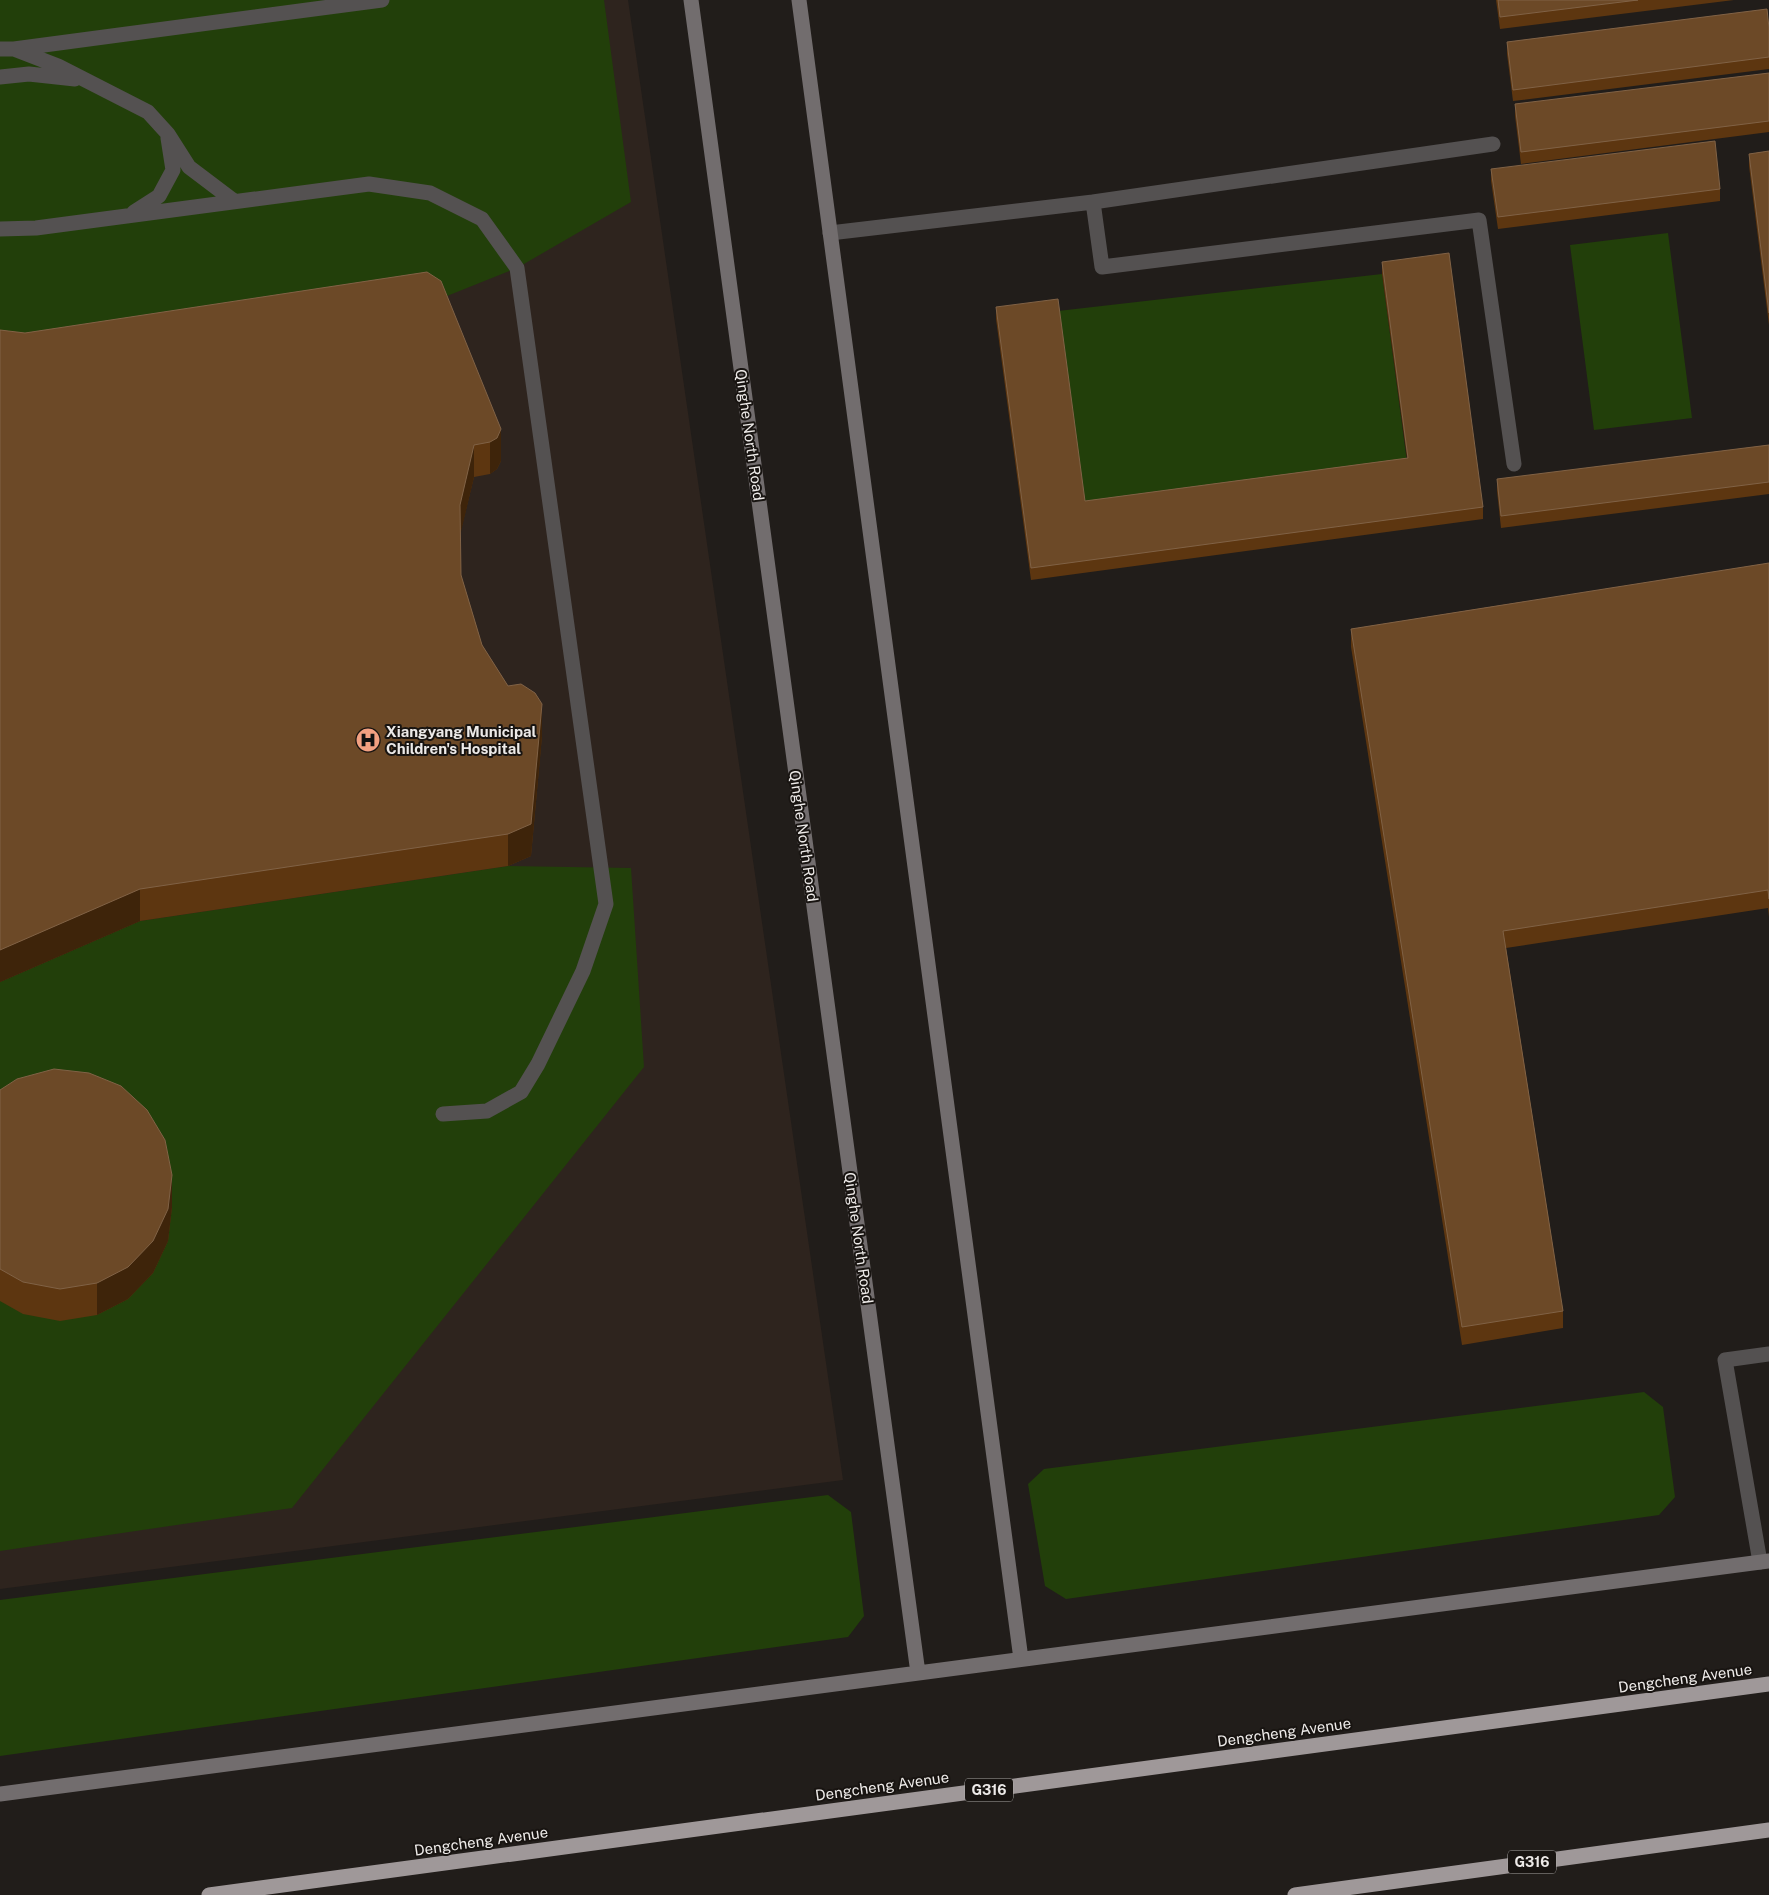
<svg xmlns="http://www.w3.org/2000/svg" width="1769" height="1895" viewBox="0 0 1769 1895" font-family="'Public Sans',sans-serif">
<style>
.built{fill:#2e241e}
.green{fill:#223f0a}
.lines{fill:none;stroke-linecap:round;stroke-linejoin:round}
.lane{stroke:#545151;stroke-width:15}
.secondary{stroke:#726d6e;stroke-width:15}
.highway{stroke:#9f9899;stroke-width:15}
.wall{fill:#5d3610}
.shaded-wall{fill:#3e240a}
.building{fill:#6c4927;stroke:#806246}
.labels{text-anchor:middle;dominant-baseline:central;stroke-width:4;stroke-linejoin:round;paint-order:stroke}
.shield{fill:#181411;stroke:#adaaa8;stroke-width:1}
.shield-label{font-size:14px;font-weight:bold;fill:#edeae8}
.street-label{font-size:15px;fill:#edeae8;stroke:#181411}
.poi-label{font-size:15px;font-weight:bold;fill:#edeae8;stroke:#181411;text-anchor:start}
</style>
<rect width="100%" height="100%" fill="#211d1a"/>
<path class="built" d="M0,0H628L843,1480L0,1589Z"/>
<path class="green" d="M0,0H604L631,202L517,268L427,304L0,362Z
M1668,233L1692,418L1594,430L1570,245Z
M1382,274L1408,470L1085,513L1058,311Z
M508,866L631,868L644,1067L292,1508L0,1551V982L140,921Z
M1644,1392L1663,1407L1675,1497L1659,1515L1066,1599L1045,1586L1028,1484L1044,1469Z
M828,1495L851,1512L864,1616L848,1637L0,1756V1600Z"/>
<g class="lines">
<path class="lane" d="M0,49H14L58,66L148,112L168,134L189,167L234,201
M14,49L382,0
M0,77L29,74L75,79
M1093,202L1493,144
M134,212L159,196L173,170L168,138
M0,229L36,228L369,184L430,193L482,219L517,268L606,904L583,971L538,1064L521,1092L487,1111L443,1114
M830,233L1093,202L1102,267L1479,220L1514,464
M1760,1562L1725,1360L1769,1354"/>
<path class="secondary" d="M691,0L918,1673
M799,0L1021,1659
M0,1794L1769,1561"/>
<path class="highway" d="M209,1895L1769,1684
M1295,1895L1769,1830"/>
</g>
<path class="wall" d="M1496,0H1734L1500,29Z
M1769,28V69L1513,101L1507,54V42Z
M1769,73V132L1521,164L1515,116V104Z
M1769,151V325L1749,166V154Z
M1491,169L1720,189V201L1498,229L1491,181Z
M1382,262L1483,507V519L1031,580L996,319V307L1085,501L1407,458L1382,274Z
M427,272L501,461L497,469L490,474L474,477L460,534L461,575L482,645L508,686L542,736L531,856L508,866L140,921L0,982V330L25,333Z
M1769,445V494L1501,528L1497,491V479Z
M1769,563V917L1768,908L1506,948L1563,1311V1328L1462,1345L1351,647V629Z
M0,1090L172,1207L168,1241L153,1273L128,1299L97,1315L60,1321L23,1314L0,1301Z"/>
<path class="shaded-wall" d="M501,429V461L497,469L490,474V442Z
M474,445V477L460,536V505Z
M542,704V736L531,856L508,866V834Z
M140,889V921L0,982V950Z
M172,1175V1207L168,1241L153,1273L128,1299L97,1315V1283Z"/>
<path class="building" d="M1498,0H1638L1500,17Z
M1767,9L1769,28V57L1513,90L1507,42Z
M1769,73V121L1521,152L1515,104Z
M1715,141L1720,189L1498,217L1491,169Z
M1769,151V313L1749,154Z
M1449,253L1483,507L1031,568L996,307L1058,299L1085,501L1408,458L1382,262Z
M427,272L441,281L501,429L497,438L490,442L474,445L460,505L461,575L482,645L508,686L521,684L535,693L542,704L531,824L508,834L140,889L0,950V330L25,333Z
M1769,445V482L1501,516L1497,479Z
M1769,563V899L1768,890L1503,931L1563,1311L1462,1327L1351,629Z
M54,1069L89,1073L121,1086L147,1110L165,1140L172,1175L168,1209L153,1241L128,1267L97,1283L60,1289L23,1282L0,1269V1090L17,1079Z"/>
<defs>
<symbol id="hospital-disc" viewBox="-11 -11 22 22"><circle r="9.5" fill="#f2a081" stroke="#181411"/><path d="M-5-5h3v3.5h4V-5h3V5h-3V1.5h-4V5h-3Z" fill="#111"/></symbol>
</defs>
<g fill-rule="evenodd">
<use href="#hospital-disc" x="354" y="726" width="28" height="28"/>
</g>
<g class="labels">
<g class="shield">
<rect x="965" y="1778.5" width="48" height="23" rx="4"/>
<rect x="1508" y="1850.5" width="48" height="23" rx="4"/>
</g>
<g class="shield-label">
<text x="989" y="1790">G316</text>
<text x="1532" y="1862">G316</text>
</g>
<g class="street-label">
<text transform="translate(750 435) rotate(82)">Qinghe North Road</text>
<text transform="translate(804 836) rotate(82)">Qinghe North Road</text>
<text transform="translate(859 1238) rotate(82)">Qinghe North Road</text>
<text transform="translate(1685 1678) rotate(-8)">Dengcheng Avenue</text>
<text transform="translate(1284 1732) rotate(-8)">Dengcheng Avenue</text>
<text transform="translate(882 1786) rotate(-8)">Dengcheng Avenue</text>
<text transform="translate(481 1841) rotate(-8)">Dengcheng Avenue</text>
</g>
<g class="poi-label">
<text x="386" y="731">Xiangyang Municipal<tspan x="386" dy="17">Children's Hospital</tspan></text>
</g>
</g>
</svg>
